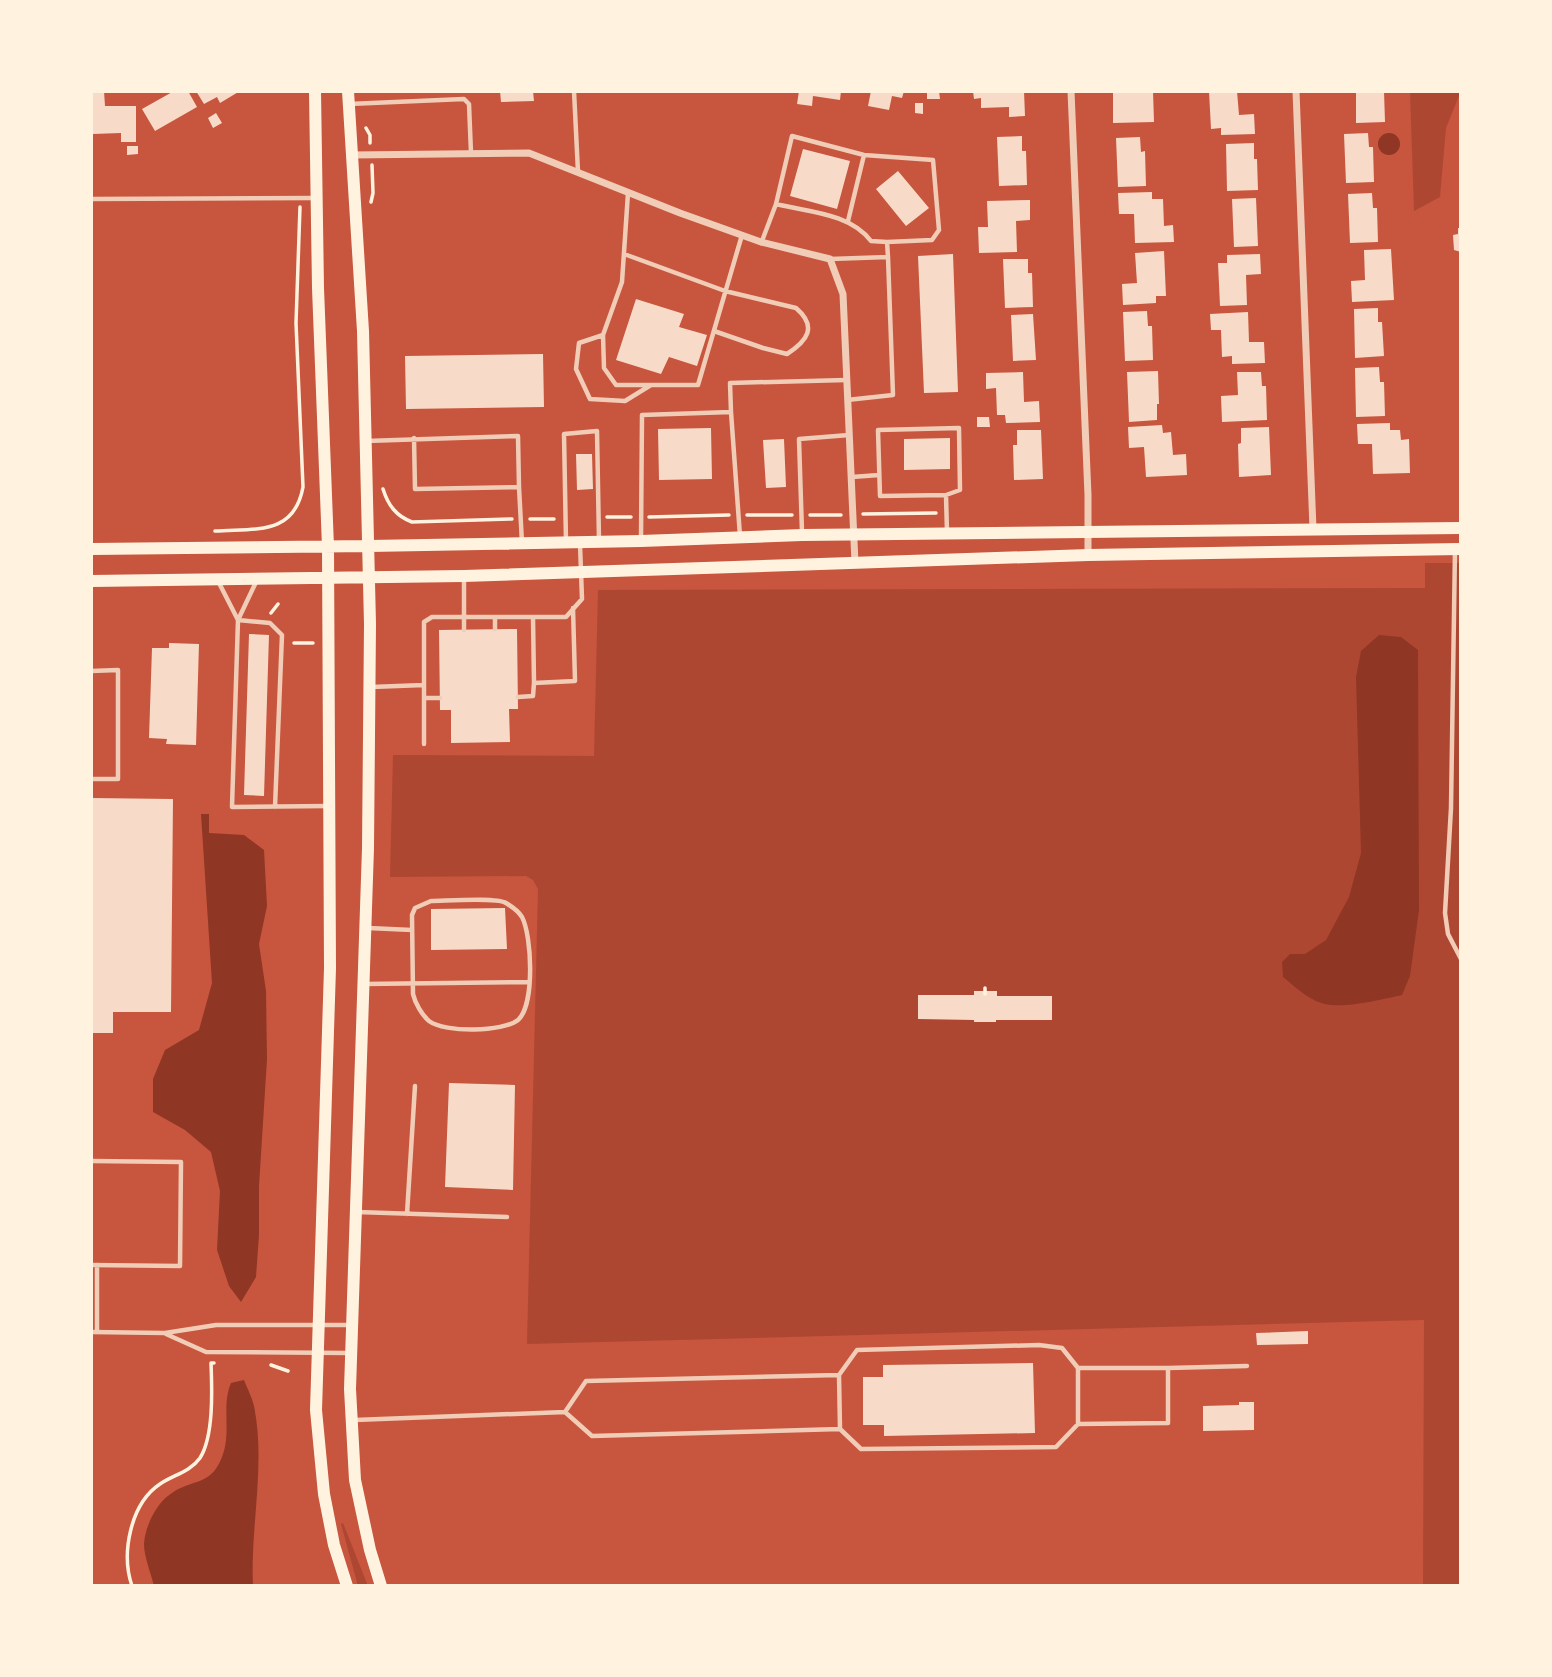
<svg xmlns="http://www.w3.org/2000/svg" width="1552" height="1677" viewBox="0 0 1552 1677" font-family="Montserrat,sans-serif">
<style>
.green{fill:#ae4732}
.water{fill:#8f3625}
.building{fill:#f7dbc8}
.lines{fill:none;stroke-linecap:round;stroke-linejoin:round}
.path{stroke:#fff3e0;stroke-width:3.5}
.service{stroke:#f1ccb7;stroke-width:4.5}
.minor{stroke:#f1ccb7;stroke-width:7}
.secondary{stroke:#fff3e0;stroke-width:12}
</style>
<rect width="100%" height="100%" fill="#c8553d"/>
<path class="green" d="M1410,91H1461L1446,128L1440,197L1414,211Z
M1425,563H1461V1586H1423L1424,1320L527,1344L538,889L533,880L526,876L390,877L393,755L594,756L598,590L1425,588Z
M343,1523L368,1586H358L341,1524Z"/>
<path class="water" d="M1378 144a11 11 0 1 1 22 0a11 11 0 1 1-22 0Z
M1379,635L1401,637L1418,650L1419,910L1410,976L1402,995C1384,999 1343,1009 1325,1004C1310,1001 1294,986 1283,977L1282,962L1290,954H1305L1326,940L1349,897L1361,853L1356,677L1361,651Z
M201,814H209V833L244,835L264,850L267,906L259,944L266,991L267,1059L259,1186V1235L256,1277L241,1302L229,1286L217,1250L220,1191L211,1152L185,1130L153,1112V1079L165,1050L199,1030L212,983Z
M244,1380C247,1388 252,1397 254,1406C266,1465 250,1527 253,1586H154C151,1573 144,1557 144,1544C145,1526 157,1502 172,1493C192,1479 211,1486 222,1457C232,1432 221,1406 231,1383Z"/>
<path class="building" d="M91,91H104L105,106H136V142H121V133L93,134Z
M174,91H188L197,107L155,131L142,109Z
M196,91H240L220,103L217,97L204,104Z
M500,91H533L534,101L501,102Z
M799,91H841L840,100L813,96L812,106L797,104Z
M871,91H904L902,98L892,96L889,110L868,106Z
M927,91H939L940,99H927Z
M973,91H1024L1025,116L1009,117V107L981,108V98L974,99Z
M1113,91H1153L1154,122L1113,123Z
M1209,91H1237L1239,115L1254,114L1255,134L1221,135V128L1211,129Z
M1356,91H1384L1385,122L1356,123Z
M915,103H923V114L915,113Z
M216,113L222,123L213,128L208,118Z
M1368,133L1369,147H1373L1374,182L1346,183L1344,134Z
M1022,136V151H1026L1027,185L999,186L997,137Z
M1140,137L1141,152L1145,151L1146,186L1118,187L1116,138Z
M1254,143V159H1257L1258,190L1227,191L1226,144Z
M127,146H138V154L127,155Z
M803,149L850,161L837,209L790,196Z
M898,171L929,208L906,226L876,189Z
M1152,192V199H1163L1164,226L1173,225L1174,242L1135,243L1134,214H1119L1118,193Z
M1372,193L1373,208H1377L1378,242L1350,243L1348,194Z
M1256,198L1258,246L1234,247L1232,199Z
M1030,200V220L1016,221L1017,252L979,253L978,227H988L987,201Z
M1458,228H1461V252L1454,250L1453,235L1458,234Z
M1391,249L1394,300L1352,302L1351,281L1365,280L1364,250Z
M1164,251L1166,296H1156V303L1123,305L1122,284L1137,283L1135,253Z
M953,254L958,392L924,393L918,256Z
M1260,254L1261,274L1246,275L1247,305L1220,306L1218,263H1227V255Z
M1003,259H1028V273H1032L1033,307L1005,308Z
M636,299L684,314L679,327L707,335L697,366L669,357L661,374L616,360Z
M1378,308V322H1382L1384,356L1355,358L1354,309Z
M1147,311L1148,326H1152L1153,360L1125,361L1123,312Z
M1248,312L1249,342H1264L1265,363L1232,364V356L1222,357L1221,330H1211L1210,314Z
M1033,314L1036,360L1013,361L1011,315Z
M543,354L544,407L406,409L405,356Z
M1379,367L1380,382H1384L1385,416L1356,417L1355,368Z
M1158,371L1159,404H1157V420L1129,422L1127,372Z
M1023,372L1024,402L1039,401L1040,422L1006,423L1005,415H997L996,388L986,389V373Z
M1237,372H1261L1262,386H1266L1267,420L1222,422L1221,396L1238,395Z
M977,417H989L990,427H977Z
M1390,423V430H1400L1401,440L1409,439L1410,473L1373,474L1372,444H1358L1357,424Z
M1162,425L1163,433L1171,432L1173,455L1186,454L1187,475L1146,477L1144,447L1129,448L1128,427Z
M1269,427L1271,475L1239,477L1238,444L1241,443V428Z
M711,428L712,479L659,480L658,429Z
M1017,430H1041L1043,479L1014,480L1013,445H1017Z
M950,438V469L904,470V439Z
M784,439L786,487L766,488L763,440Z
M576,454H592L593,489L577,490Z
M517,629L518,709H509L510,742L451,743V710H440L439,630Z
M249,634L269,635L264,796L244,795Z
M169,643L199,644L196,745L166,744L167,739L149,738L152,648H169Z
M91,798L173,799L171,1012H113V1033H91Z
M505,908L507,949L431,950V909Z
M974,991H997V996H1052V1020H996V1022H974V1020L918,1019V995H974Z
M449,1083L515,1085L513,1190L445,1187Z
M1308,1331V1344L1257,1345L1256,1333Z
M1033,1363L1035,1433L884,1436V1425H863V1377H883V1365Z
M1239,1402H1254V1430L1203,1431V1406L1239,1405Z"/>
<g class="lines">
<path class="path" d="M366,128L370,135V143
M371,202L373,193L372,165
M383,489C388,505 396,516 412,522L512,519
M863,514L936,513
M747,515H792
M810,515H841
M607,517H631
M649,517L729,515
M530,519H554
M215,531C256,528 294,536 303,487L296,323L300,207
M271,613L278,604
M294,643H313
M985,988V994
M271,1365L288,1371
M132,1586C121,1554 130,1504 160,1484C173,1475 190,1472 200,1458C214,1436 212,1389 211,1363H214"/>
<path class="service" d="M574,91L578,172
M349,104L464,99L469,104L471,153
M628,193L622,282L603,335L604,368L616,385H698L742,235
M91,199L315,198
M776,204L792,136L864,155L933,160L939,230L932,240L887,242
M848,221L864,155
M762,241L776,204C808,212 850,213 871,241L887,242L888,257
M624,254L725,291L796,308C818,327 807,341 787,354L763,348L714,331
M830,259L888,257L893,395L847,400
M603,335L579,343L576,369L590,399L625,401L651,385
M731,412L730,383L846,380
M366,441L518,436L519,487L415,489L414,438
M852,477L879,475
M519,487L522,543
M946,495L960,490L959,428L878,430L880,496L946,495L947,532
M802,532L799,439L849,435
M641,539L642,415L731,412L740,536
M566,542L564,434L597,431L599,540
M1455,550L1451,808L1445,913L1448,934L1461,959
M257,580L238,620L232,807L328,806
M218,581L238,620
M495,617V629
M533,617L534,683L575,681L573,608
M238,620L270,623L282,635L275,807
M464,630V577
M91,671L118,670V779H91
M371,687L424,685V622L432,617H566L582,599L580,544
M518,697L533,696L534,683
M424,698H440
M424,744V685
M431,901C445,901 496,897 506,903C511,906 519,912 522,917C532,936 535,1005 518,1020C503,1032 445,1033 429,1021C422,1015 415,1003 413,994L412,915L415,908Z
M368,928L412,930
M364,984L529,982
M91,1161L181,1162L180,1266L91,1265
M357,1212L507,1217
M407,1214L415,1086
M97,1265V1332
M91,1332L165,1333L216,1325H351
M166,1334L206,1352L349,1353
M1168,1368L1247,1366
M565,1412L586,1381L839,1375
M355,1420L565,1412L592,1436L840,1429L861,1449L1056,1447L1078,1424V1368L1062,1348L1039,1345L857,1350L839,1375L840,1429
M1078,1424L1168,1423V1368H1078"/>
<path class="minor" d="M1071,91L1088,495V555
M1296,91L1313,529
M352,155L529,153L680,213L761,242L830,259L843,294L855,563"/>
<path class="secondary" d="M315,91L318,288L328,547L330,968L316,1410L324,1494L334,1545L347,1586
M348,91L363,331L370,624L368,848L350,1389L355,1480L370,1550L381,1586
M91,549L369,546L641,541L802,535L1461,528
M91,581L464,576L1088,555L1461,549"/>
</g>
<rect width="1552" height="1677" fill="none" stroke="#fff3e0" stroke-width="186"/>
</svg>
